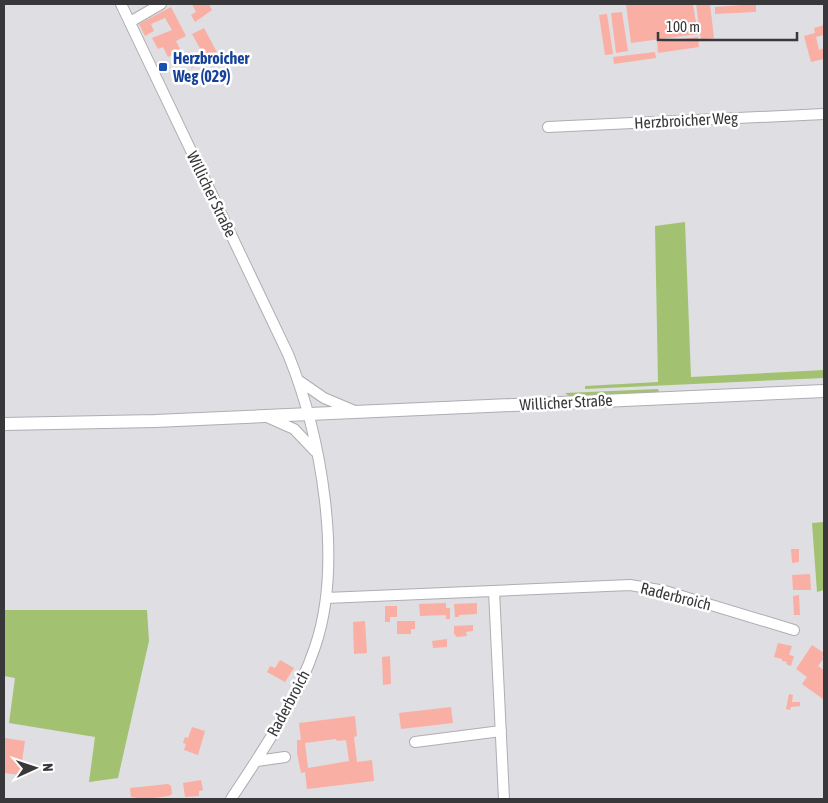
<svg xmlns="http://www.w3.org/2000/svg" width="828" height="803" viewBox="0 0 828 803" font-family="'Asap Condensed',sans-serif">
<style>
.green{fill:#a2c272}
.building{fill:#faafa4;fill-rule:evenodd}
.lines{fill:none;stroke-linecap:round;stroke-linejoin:round}
.minor-casing{stroke:#aeadb1;stroke-width:12}
.major-casing{stroke:#aeadb1;stroke-width:14}
.minor{stroke:#fff;stroke-width:10}
.major{stroke:#fff;stroke-width:12}
.transit-dot{fill:#1a4fb4;stroke:#fff;stroke-width:2}
.labels{text-anchor:middle;dominant-baseline:central;stroke-width:5;stroke-linejoin:round;paint-order:stroke}
.transit-label{font-size:16px;font-weight:bold;fill:#164399;stroke:#fff;text-anchor:start}
.street-label{font-size:16px;fill:#383739;stroke:#fff}
</style>
<rect width="100%" height="100%" fill="#dfdee3"/>
<path class="green" d="M685,222L691,377L824,370V378L585,389V386L658,382L655,226Z
M658,389L659,392L569,396L565,393Z
M824,522V590L817,592L812,523Z
M4,610H147L149,641L118,778L89,782L95,737L9,723L15,678L4,676Z"/>
<path class="building" d="M192,4H209L212,10L195,22L191,15L196,12Z
M626,4H693L698,34L631,43Z
M696,4H710L714,38L701,40Z
M756,4V12L715,14V7Z
M171,7L186,36L176,41L181,51L168,57L163,47L158,49L152,38L172,30L165,18L151,24L154,31L145,36L139,24Z
M622,12L628,51L616,53L611,13Z
M607,14L613,54L605,55L599,15Z
M824,25V35L816,37L819,50L824,48V59L811,62L804,36L815,33L814,28Z
M204,28L221,60L210,66L192,34Z
M698,37L699,47L658,53L657,42Z
M655,52L656,58L614,64L613,57Z
M193,55L198,65L192,68L187,58Z
M791,549H799V562L792,563Z
M810,574L811,590H793L792,575Z
M799,595L800,615H794L793,596Z
M446,603V608H450V619H446V615L420,616L419,604Z
M477,603V614L459,615V617H455L454,604Z
M385,606H397V617H390V622H385Z
M365,621L367,653L354,654L353,622Z
M397,621H415V629H411V634H397Z
M473,625V631L466,632L467,636L457,637L454,634V626Z
M447,639V647L433,648L432,641Z
M778,643L792,646L789,655L794,656L791,666L786,664L787,662L782,661V659L774,657Z
M812,645L824,653L822,657L824,658L818,666L824,670L823,699L802,684L807,677L796,669Z
M390,656L391,684L383,685L382,657Z
M280,660L294,668L285,682L267,672L270,666L275,668Z
M789,694L793,695L792,702H800V706L791,707L790,710L786,709Z
M451,707L453,723L401,729L399,713Z
M355,716L357,736L354,737L357,762L372,760L374,781L307,789L305,772L301,773L297,753V740H301L299,723ZM336,739L337,741L346,740L349,761L308,768L305,743Z
M192,727L205,731L198,755L184,750L186,744L183,743L185,737L188,738Z
M4,738L25,741L20,775L4,773Z
M201,780L203,790L199,791V796L185,797L183,783Z
M168,784L171,786L172,794L169,796L145,799L131,797L130,788Z"/>
<g class="lines">
<defs>
<path id="minor" d="M121,4L288,354C321,435 344,562 315,647C297,701 262,752 231,799
M130,22L161,4
M548,127L824,114
M298,380L324,398L355,411
M267,417L294,429L315,451
M494,591L504,799
M326,598L630,585L665,591L794,630
M415,742L501,731
M257,761L285,757"/>
<path id="major" d="M4,424L155,421L824,391"/>
</defs>
<use href="#minor" class="minor-casing"/>
<use href="#major" class="major-casing"/>
<use href="#minor" class="minor"/>
<use href="#major" class="major"/>
</g>
<rect class="transit-dot" x="158" y="62" width="10" height="10" rx="2.5"/>
<g class="labels">
<g class="transit-label">
<text x="173" y="58">Herzbroicher<tspan x="173" dy="18">Weg (029)</tspan></text>
</g>
<g class="street-label">
<text transform="translate(686 120) rotate(-3)">Herzbroicher Weg</text>
<text transform="translate(212 194) rotate(64)">Willicher Straße</text>
<text transform="translate(566 402) rotate(-3)">Willicher Straße</text>
<text transform="translate(676 596) rotate(14)">Raderbroich</text>
<text transform="translate(288 703) rotate(-62)">Raderbroich</text>
</g>
</g>
<rect width="828" height="803" fill="none" stroke="#383739" stroke-width="10"/>
<g transform="translate(35 768) rotate(87)" stroke="#ffffff" stroke-width="4" paint-order="stroke">
<path d="M0-4L9 19L0 12L-9 19Z" fill="#383739"/>
<text y="-8" font-size="14" font-weight="bold" text-anchor="middle" fill="#383739">N</text>
</g>
<path d="M658 32v8h139v-8" fill="none" stroke="#383739" stroke-width="2.5"/>
<text x="666" y="32" font-size="15" fill="#383739" stroke="#ffffff" stroke-width="4" paint-order="stroke">100 m</text>
</svg>
